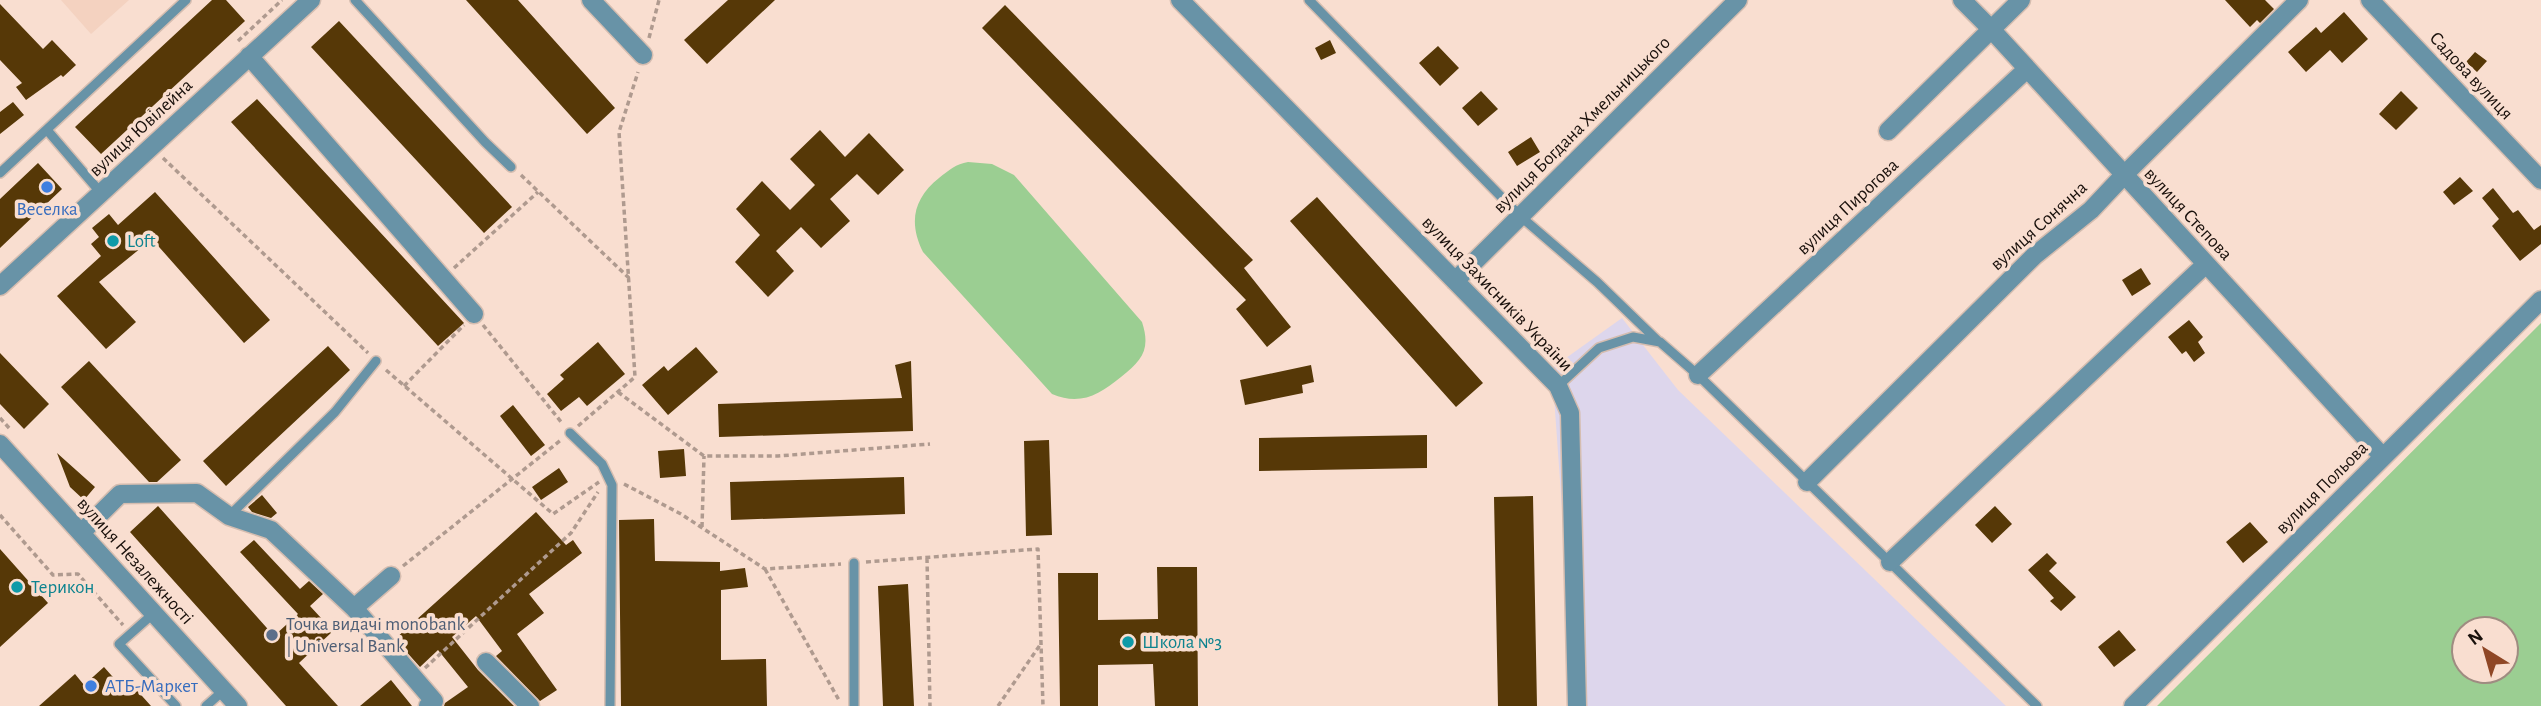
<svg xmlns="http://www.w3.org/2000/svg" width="2541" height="706" viewBox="0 0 2541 706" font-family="'Alegreya Sans',sans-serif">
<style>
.industrial{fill:#ddd6ec}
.built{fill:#f4d2c0}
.green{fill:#9bce92;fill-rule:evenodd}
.building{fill:#563807}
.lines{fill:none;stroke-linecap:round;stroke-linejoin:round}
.lane-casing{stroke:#d5bdb0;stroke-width:12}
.street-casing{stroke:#d5bdb0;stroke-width:21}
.path{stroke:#af9a8f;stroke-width:3.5;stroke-dasharray:5 3.5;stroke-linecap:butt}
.lane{stroke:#6893a7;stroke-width:9}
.street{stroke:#6893a7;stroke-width:18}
.shop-dot{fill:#3f7fe0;stroke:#f9ded0;stroke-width:2.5}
.culture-dot{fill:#0f9aa8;stroke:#f9ded0;stroke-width:2.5}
.service-dot{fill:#5c6f8a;stroke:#f9ded0;stroke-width:2.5}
.labels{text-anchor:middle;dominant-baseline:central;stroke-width:7;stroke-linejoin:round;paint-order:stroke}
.street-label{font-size:19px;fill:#19100b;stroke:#f9ded0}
.shop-label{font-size:19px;fill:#366cbe;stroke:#f9ded0}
.culture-label{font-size:19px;fill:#0d838f;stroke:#f9ded0;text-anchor:start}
.service-label{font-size:19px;fill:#4e5e75;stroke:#f9ded0;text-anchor:start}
</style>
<rect width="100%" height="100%" fill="#f9ded0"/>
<path class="industrial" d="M1622,318L1678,390L2006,706H1576L1552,368Z"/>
<path class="built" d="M61,0H129L91,34Z"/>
<path class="green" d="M968,162L992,164L1014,175L1142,322C1151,350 1142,360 1121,377C1099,395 1080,406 1052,394L923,252C908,222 914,198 939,178C949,170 956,164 968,162Z
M2541,323V706H2157ZM2506,629V671H2464V629Z"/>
<path class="building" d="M212,0H226L245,21L101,154L75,127Z
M466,0H518L615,108L587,134Z
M728,0H775L707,64L684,40Z
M2225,0H2265L2274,9L2260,23L2257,20L2250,27Z
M0,4L43,49L52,40L76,65L63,77L61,75L26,100L16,87L22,83L0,60Z
M1005,5L1253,260L1244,268L1291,327L1267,347L1236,309L1246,300L982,28Z
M2344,12L2368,39L2342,63L2330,50L2306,72L2288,52L2316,27L2321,33Z
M339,21L512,207L484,233L311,47Z
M1330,40L1336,53L1321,60L1315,48Z
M1438,46L1459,68L1440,86L1419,63Z
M2475,52L2487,61L2477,72L2466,62Z
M1481,91L1498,109L1478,126L1462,108Z
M2401,91L2418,108L2396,130L2379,114Z
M257,99L464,323L438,346L231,122Z
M13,102L24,115L0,134V112Z
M820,130L845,157L869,133L904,170L878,195L857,174L830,199L850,221L821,248L801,227L776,251L794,271L768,297L735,262L760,235L736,209L762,181L790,210L815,185L790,159Z
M1531,137L1540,152L1517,166L1508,152Z
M38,163L62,189L0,248V199Z
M2460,177L2473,191L2454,205L2443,192Z
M2493,188L2513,213L2518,210L2534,230L2541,225V244L2520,261L2492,226L2499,219L2482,198Z
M155,192L270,320L244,343L152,239L99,282L136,322L106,349L57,296L101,256L91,244L99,237L92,228L109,214L118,225Z
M1317,197L1483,383L1456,407L1290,221Z
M2141,268L2151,284L2132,296L2122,280Z
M2189,320L2203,337L2198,342L2205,353L2194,362L2186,351L2182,354L2168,337Z
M598,342L625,374L587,406L579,397L561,411L547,394L564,379L560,375Z
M328,346L350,370L226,486L203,461Z
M696,347L718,372L668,415L642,385L664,366L668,371Z
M0,353L49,404L24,429L0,404Z
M89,361L181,460L157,482H149L61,387Z
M911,361L913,431L719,437L718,404L902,398L895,365Z
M1311,365L1314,382L1302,385L1303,393L1245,405L1240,380Z
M513,405L545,445L531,456L500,416Z
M1427,435V468L1259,471V438Z
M1049,440L1052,535L1026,536L1024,441Z
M684,449L686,476L660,478L658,451Z
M57,453L95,487L84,500L70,487Z
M559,468L568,482L541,500L532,487Z
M904,477L905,514L731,520L730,482Z
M262,495L277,513L271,518L252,512L248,507Z
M1533,496L1537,706H1498L1494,497Z
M158,506L274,636L298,614L240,552L254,540L300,589L309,581L323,594L310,606L333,631L299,663L338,706H286L130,532Z
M1995,506L2012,524L1992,543L1975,525Z
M536,512L566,545L573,540L582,553L529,594L544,613L517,634L557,690L540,701L496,656L502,651L476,616L452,637L478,670L514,706H444L445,703L468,687L438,650L420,667L395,639Z
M654,519L655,561L720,562V571L745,568L748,587L721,590V660L766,659L767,706H621L619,520Z
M2250,522L2268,542L2243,563L2226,542Z
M0,549L48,603L0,647Z
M2047,553L2057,563L2049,571L2076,597L2061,611L2050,601L2054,598L2028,570Z
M1157,567H1197L1198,706H1155L1153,664L1098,665V706H1060L1058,573H1098V620L1158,619Z
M908,584L914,706H883L878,586Z
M2119,630L2136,650L2114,667L2098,647Z
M104,667L127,693L134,687L151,706H39L75,674L84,685Z
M391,680L412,706H360Z"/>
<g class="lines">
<defs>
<path id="lane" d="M355,0L485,142L511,167
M1309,0L1520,216L1597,282L1658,341
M47,130L101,193
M0,173L186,0
M1558,386L1599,348L1633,337L1660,342L1698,375L2037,706
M570,433L602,464L612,485L610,706
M229,516L335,412L376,361
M154,613L119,644L176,706
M206,706L224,690
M854,706V563"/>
<path id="street" d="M591,0L643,55
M1180,0L1558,386L1570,413L1577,706
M1962,0L1991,29L2383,457
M2370,0L2541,180
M249,56L474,314
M1888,131L2021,0
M1455,281L1738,0
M0,286L311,0
M1698,375L2027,69
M0,444L238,706
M1807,482L2034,256L2091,210L2124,175L2299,0
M81,533L120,494L197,493L229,516L271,530L354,608L391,576
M1890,562L2206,264
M354,608L434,701L428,706
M486,662L530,706
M2133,706L2541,300"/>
</defs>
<use href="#lane" class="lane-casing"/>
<use href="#street" class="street-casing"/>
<path class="path" d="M649,38L659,0
M238,41L282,0
M163,158L368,353
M521,175L629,278
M454,268L538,192
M483,325L562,423
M386,370L553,514L599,482
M404,386L464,325
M618,392L704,456H778L930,444
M0,418L10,429
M578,426L635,377L619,132L638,72
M624,484L681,514L765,569L841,564
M0,515L53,575L78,574L123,625
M702,527L704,456
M927,558L930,706
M866,562L1038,549L1043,706
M403,566L561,440
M765,569L840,702
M425,668L571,533L598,492
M998,706L1040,645"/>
<use href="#lane" class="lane"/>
<use href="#street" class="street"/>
</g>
<g class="shop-dot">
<circle cx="47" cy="187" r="7"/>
<circle cx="91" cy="686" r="7"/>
</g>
<g class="culture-dot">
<circle cx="113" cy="241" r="7"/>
<circle cx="17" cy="587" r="7"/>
<circle cx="1128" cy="642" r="7"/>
</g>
<circle class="service-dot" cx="272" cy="635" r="7"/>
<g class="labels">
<g class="street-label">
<text transform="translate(2471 76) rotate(47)">Садова вулиця</text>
<text transform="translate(1582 125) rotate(-45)">вулиця Богдана Хмельницького</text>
<text transform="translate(141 128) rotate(-43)">вулиця Ювілейна</text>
<text transform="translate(1848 207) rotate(-43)">вулиця Пирогова</text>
<text transform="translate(2188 214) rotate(47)">вулиця Степова</text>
<text transform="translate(2039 226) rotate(-42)">вулиця Сонячна</text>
<text transform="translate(1497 294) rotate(46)">вулиця Захисників України</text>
<text transform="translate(2322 488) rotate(-45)">вулиця Польова</text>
<text transform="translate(135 561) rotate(48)">вулиця Незалежності</text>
</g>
<g class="shop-label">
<text x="47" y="209">Веселка</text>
<text x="105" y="686" text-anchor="start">АТБ-Маркет</text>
</g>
<g class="culture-label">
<text x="127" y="241">Loft</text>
<text x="31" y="587">Терикон</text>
<text x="1142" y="642">Школа №3</text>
</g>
<g class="service-label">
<text x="286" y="624">Точка видачі monobank<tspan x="286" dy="22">| Universal Bank</tspan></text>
</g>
</g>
<g transform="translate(2485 650) rotate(323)"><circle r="33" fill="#f9ded0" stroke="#9f8c81" stroke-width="2"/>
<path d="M0-5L12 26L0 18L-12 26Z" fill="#8f4726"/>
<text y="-10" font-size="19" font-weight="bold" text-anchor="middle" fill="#19100b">N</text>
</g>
</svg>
